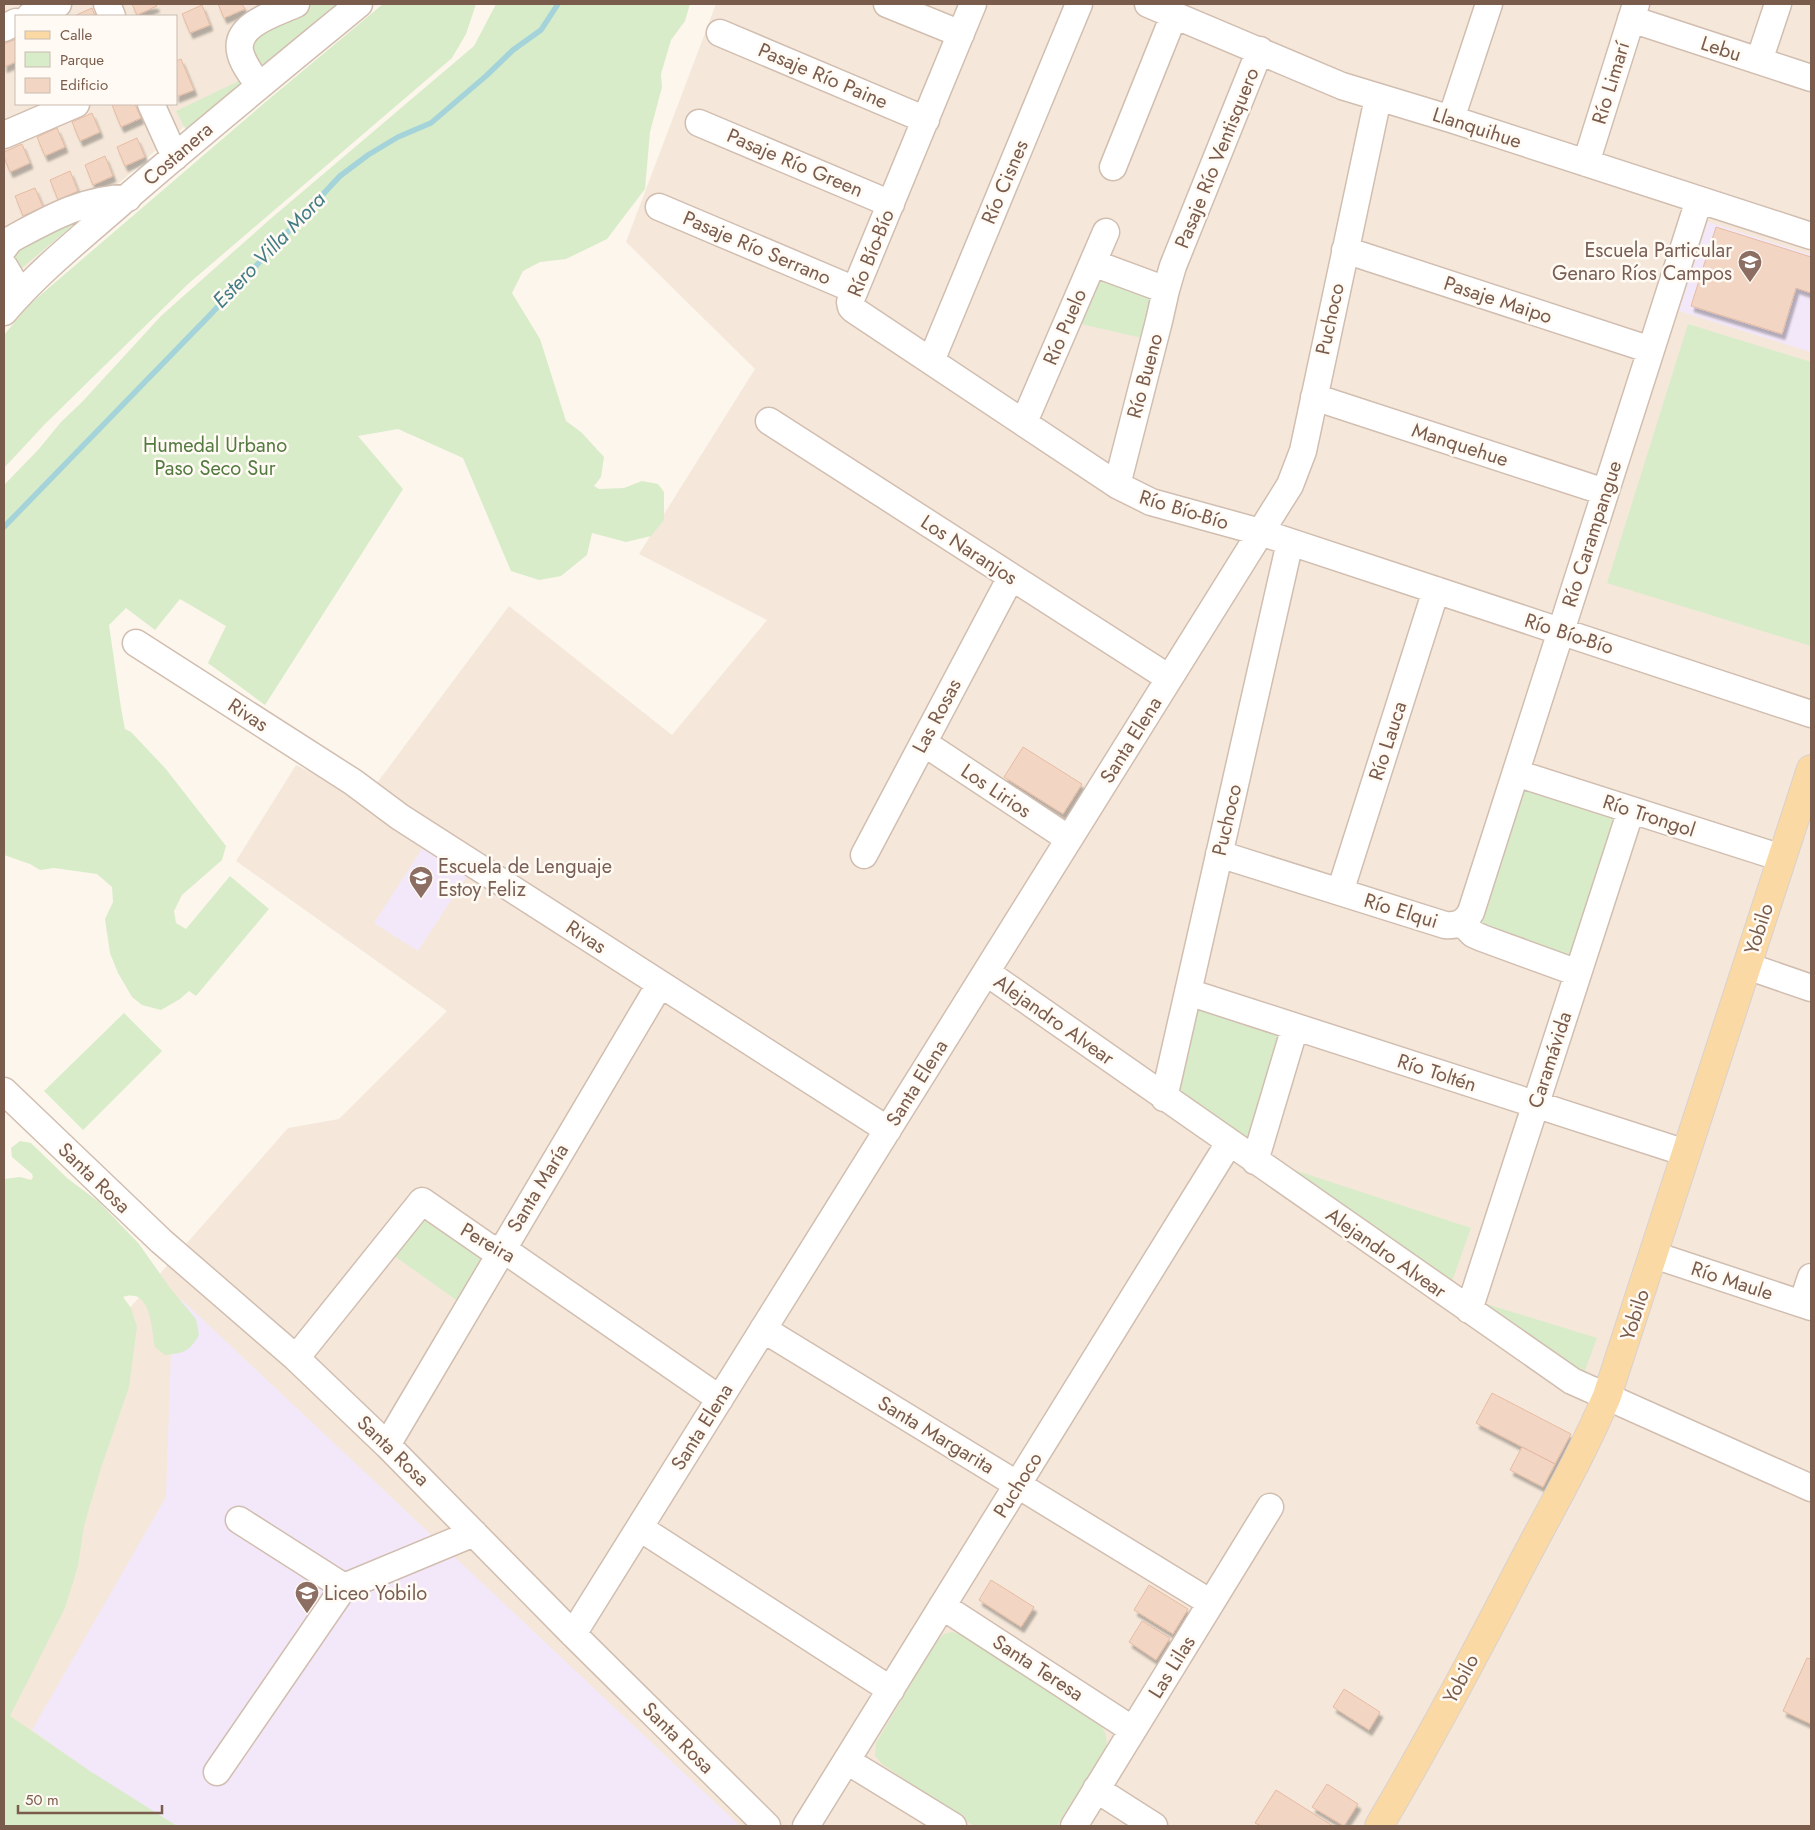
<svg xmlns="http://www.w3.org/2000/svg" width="1815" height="1830" viewBox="0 0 1815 1830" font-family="Jost,sans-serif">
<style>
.residential{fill:#f5e8da;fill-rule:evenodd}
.education{fill:#f3e8fa}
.green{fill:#d8ecc9}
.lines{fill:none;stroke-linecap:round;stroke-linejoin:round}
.stream{stroke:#a5d3da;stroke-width:5.5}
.building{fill:#f3d5c3;stroke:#e6bba3;filter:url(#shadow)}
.minor-casing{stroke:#d1beb0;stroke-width:29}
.major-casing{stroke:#dad1cd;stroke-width:30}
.minor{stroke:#fff;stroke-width:26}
.major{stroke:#fbd9a5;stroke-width:28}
.labels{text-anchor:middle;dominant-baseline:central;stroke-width:5;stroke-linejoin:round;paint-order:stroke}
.street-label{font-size:20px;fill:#7a5c4d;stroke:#fffaf3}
.education-label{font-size:20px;fill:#785e54;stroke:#fffaf3;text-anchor:start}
.park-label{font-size:20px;fill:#537a41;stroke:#fffaf3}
.water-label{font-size:21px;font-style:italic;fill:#437c86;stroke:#fffaf3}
</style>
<defs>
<filter id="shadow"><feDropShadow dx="3" dy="5.5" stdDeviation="1" flood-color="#0004"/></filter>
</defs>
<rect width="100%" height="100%" fill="#fdf6ec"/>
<path class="residential" d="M4,4H332L155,151L4,286ZM16,16H176V104H16Z
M716,4H1811V1826H4V1719L128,1310L288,1128L339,1119L447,1011L236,861L296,765L365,799L509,606L672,735L767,620L639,554L755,369L626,242Z"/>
<path class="education" d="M1708,222L1811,255V352L1679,311Z
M424,846L468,874L418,951L374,923Z
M181,1299L740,1826H164L32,1730L166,1497L172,1321Z"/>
<path class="green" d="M308,4H340L260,70L246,41Z
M383,4H476L466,34L452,58L188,284L45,424L4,468V335L29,305L65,274L269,99Z
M496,4H690L685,21L671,40L661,74L662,87L650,132L645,189L607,239L566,259L540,262L523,271L512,293L540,339L566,421L581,432L604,457L601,477L594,486L599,489L624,488L642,481L658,484L664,492V520L651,536L626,542L592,533L587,555L561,576L539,580L511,571L463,458L398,429L358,436L403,489L265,705L208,663L226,626L180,599L155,630L126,608L109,625L121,708L125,729L131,732L165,768L226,846L222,860L182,895L174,911L176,923L186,929L230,876L269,909L196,996L189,991L180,999L161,1010L142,1005L132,997L118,973L110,953L105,919L113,902L112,887L97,874L54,868L40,870L30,864L4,855V485L38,450L61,422L82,402L161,316L268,221L474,46Z
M243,79L247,85L196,129L186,130L176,111Z
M78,221L18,271L15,272L11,249Z
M1093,274L1159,296L1150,340L1077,323Z
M1688,324L1811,362V646L1607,583Z
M1523,784L1625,815L1575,964L1476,931Z
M1196,1003L1284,1034L1250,1144L1183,1099L1179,1085Z
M124,1013L162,1051L83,1130L44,1091Z
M20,1141L31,1143L67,1178L99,1202L139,1244L170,1288L196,1319L199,1335C189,1352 184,1353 165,1355L155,1347C151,1330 152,1287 123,1297L131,1308L137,1327L129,1387L101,1468L84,1526L78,1566L65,1608L10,1716L90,1771L177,1826H4V1179L20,1177L31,1180L33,1177L32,1174L12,1157L11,1148Z
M1276,1164L1471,1228L1450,1287Z
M421,1215L482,1253L484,1260L459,1302L393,1255Z
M1480,1302L1597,1338L1583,1376Z
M952,1632L965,1636L1097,1722C1105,1730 1108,1736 1106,1747L1057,1826H974L882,1764L875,1756L876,1743L935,1643L944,1634Z"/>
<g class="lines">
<path class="stream" d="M4,527L210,315L340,176L368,155L398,137L431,123L486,76L513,50L541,30L558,4"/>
</g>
<path class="building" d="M132,4H155L157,6L137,15Z
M218,4H242L245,9L224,18Z
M202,5L210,25L190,33L182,14Z
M92,8L95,16H74Z
M16,39V62L4,67V44Z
M181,59L194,90L176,97V61Z
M115,104H135L141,118L121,127L112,105Z
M92,113L100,132L80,141L72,122Z
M57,128L65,147L45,156L37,137Z
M137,138L145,157L125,166L117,147Z
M22,144L30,163L10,172L4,157V152Z
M105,156L113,176L93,185L85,165Z
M70,171L78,191L58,200L50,180Z
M35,188L43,207L23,216L15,196Z
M1716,227L1811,257V293L1796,288L1782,334L1691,306Z
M1023,747L1082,784L1063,814L1004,777Z
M1492,1393L1571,1434L1555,1464L1476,1423Z
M1522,1447L1555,1464L1543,1487L1510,1470Z
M991,1580L1034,1607L1021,1627L979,1600Z
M1149,1585L1188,1609L1173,1634L1134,1610Z
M1142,1621L1170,1638L1156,1660L1129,1642Z
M1807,1658L1811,1659V1724L1783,1711Z
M1344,1689L1380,1712L1369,1730L1333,1707Z
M1327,1784L1358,1804L1344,1826L1312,1807Z
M1276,1790L1333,1826H1261L1255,1823Z"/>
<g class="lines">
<defs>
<path id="minor" d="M107,4L112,16
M887,4L961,34
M973,4L850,302L851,307L854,310L1117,485L1151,502L1260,532L1811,714
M1148,4L1342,86L1451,119L1811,236
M30,16L58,4
M1631,19L1811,78
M4,28L16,22
M720,33L926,120
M1759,61L1778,4
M259,86C252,75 242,63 240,51C235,24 277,13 296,4
M151,104L175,157
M1451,119L1489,4
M699,123L891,204
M4,135L76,104
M1586,163L1636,4
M1113,167L1174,15
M659,207L855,290
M4,248L10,240L17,236C52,217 87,198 128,198
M1345,250L1651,350
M1093,263L1166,290
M4,266L20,293
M4,312C39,271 82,237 123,201C200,134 280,69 359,4
M931,361L1079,4
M1314,397L1605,492
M769,421L1169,678
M1024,422L1106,232
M1117,485L1159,321L1166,290L1173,266L1260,50
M136,643L353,782L400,817L888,1130
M924,743L1069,839
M1516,773L1782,858
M1219,854L1445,925C1457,926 1465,923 1471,912L1699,200
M864,855L1011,577
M1340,892L1436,590
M1462,923L1473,934L1482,938L1578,973
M1747,966L1811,988
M986,972L1572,1381L1811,1488
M1188,992L1686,1153
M4,1091L161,1241L296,1358L387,1445L573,1634L767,1826
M1164,1098L1290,542
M1255,1161L1295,1027
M1654,1255L1811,1307
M1802,1304L1811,1277
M1469,1310L1631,810
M763,1329L1211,1603
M296,1358L422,1201L487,1246L510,1254L720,1399
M387,1445L660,984
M239,1520L344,1587
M640,1528L891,1690
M942,1606L1133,1730
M573,1634L1290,485L1303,451L1378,98
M847,1761L953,1826
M217,1772L344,1587L474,1533
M1096,1789L1154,1826
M806,1826L1229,1143
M1074,1826L1270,1507"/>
<path id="major" d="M1379,1826C1430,1740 1477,1651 1523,1562C1552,1507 1583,1453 1607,1396L1811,769"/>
</defs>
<use href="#minor" class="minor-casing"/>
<use href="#major" class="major-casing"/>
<use href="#minor" class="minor"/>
<use href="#major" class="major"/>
</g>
<defs>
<symbol id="school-pin" viewBox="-11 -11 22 30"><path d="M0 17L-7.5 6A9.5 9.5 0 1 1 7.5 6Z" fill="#8d6e63" stroke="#fffaf3"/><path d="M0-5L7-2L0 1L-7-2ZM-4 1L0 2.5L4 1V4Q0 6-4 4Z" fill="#fff"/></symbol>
</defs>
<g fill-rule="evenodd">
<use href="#school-pin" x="1736" y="248" width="28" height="38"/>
<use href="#school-pin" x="407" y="864" width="28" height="38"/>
<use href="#school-pin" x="293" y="1579" width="28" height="38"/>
</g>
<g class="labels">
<g class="street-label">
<text transform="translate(1721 49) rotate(18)">Lebu</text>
<text transform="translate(823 76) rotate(23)">Pasaje Río Paine</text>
<text transform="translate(1611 83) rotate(-73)">Río Limarí</text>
<text transform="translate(1477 128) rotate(18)">Llanquihue</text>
<text transform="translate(178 154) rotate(-41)">Costanera</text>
<text transform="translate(1217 158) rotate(-68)">Pasaje Río Ventisquero</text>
<text transform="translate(795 163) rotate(23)">Pasaje Río Green</text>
<text transform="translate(1005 182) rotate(-67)">Río Cisnes</text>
<text transform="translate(757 248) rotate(23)">Pasaje Río Serrano</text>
<text transform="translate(871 253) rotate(-68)">Río Bío-Bío</text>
<text transform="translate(1498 300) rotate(18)">Pasaje Maipo</text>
<text transform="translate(1330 319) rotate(-78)">Puchoco</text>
<text transform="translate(1065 327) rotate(-67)">Río Puelo</text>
<text transform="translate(1145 376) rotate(-75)">Río Bueno</text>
<text transform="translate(1460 445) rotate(18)">Manquehue</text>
<text transform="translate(1184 510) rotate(17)">Río Bío-Bío</text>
<text transform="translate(1592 534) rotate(-72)">Río Carampangue</text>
<text transform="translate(969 550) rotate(33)">Los Naranjos</text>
<text transform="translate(1569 634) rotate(18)">Río Bío-Bío</text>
<text transform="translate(248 715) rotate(33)">Rivas</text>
<text transform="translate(937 716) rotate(-62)">Las Rosas</text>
<text transform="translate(1131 740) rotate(-58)">Santa Elena</text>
<text transform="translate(1388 741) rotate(-72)">Río Lauca</text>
<text transform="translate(996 791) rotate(34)">Los Lirios</text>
<text transform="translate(1649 816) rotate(18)">Río Trongol</text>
<text transform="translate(1227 820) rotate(-77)">Puchoco</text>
<text transform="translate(1401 911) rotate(17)">Río Elqui</text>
<text transform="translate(1759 929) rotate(-72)">Yobilo</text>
<text transform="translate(586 937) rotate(33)">Rivas</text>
<text transform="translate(1054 1020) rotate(35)">Alejandro Alvear</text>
<text transform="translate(1550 1060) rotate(-72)">Caramávida</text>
<text transform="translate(1437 1073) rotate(18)">Río Toltén</text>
<text transform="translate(917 1083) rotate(-58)">Santa Elena</text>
<text transform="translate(94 1178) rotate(44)">Santa Rosa</text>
<text transform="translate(538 1188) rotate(-59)">Santa María</text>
<text transform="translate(488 1243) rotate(30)">Pereira</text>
<text transform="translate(1386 1253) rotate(35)">Alejandro Alvear</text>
<text transform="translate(1732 1281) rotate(18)">Río Maule</text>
<text transform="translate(1635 1315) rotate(-72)">Yobilo</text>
<text transform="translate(702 1427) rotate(-58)">Santa Elena</text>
<text transform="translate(936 1435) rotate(31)">Santa Margarita</text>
<text transform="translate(393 1451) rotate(44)">Santa Rosa</text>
<text transform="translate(1018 1485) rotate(-58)">Puchoco</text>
<text transform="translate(1172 1667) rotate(-58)">Las Lilas</text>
<text transform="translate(1038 1668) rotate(33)">Santa Teresa</text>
<text transform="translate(1461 1679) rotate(-62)">Yobilo</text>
<text transform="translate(678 1738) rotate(45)">Santa Rosa</text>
</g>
<g class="education-label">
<text x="1732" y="250" text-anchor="end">Escuela Particular<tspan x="1732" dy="23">Genaro Ríos Campos</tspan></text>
<text x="438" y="866">Escuela de Lenguaje<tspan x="438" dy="23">Estoy Feliz</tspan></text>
<text x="324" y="1593">Liceo Yobilo</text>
</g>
<g class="park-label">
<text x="215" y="445">Humedal Urbano<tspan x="215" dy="23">Paso Seco Sur</tspan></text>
</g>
<g class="water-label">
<text transform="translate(269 250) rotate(-46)">Estero Villa Mora</text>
</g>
</g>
<rect width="1815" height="1830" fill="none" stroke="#7a5c4d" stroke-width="10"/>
<rect x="15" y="15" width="162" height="90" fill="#fffaf3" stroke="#cabbb1"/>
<rect x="25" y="31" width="25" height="8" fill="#fbd9a5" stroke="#cabbb1"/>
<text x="60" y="40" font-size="15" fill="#7a5c4d">Calle</text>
<rect x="25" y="52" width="25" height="15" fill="#d8ecc9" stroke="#cabbb1"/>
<text x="60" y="65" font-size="15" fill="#7a5c4d">Parque</text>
<rect x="25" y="78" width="25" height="15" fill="#f3d5c3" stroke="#cabbb1"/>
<text x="60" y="90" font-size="15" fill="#7a5c4d">Edificio</text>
<path d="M18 1805v8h144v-8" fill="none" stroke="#7a5c4d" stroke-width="2.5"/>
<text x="25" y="1805" font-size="15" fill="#7a5c4d" stroke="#fffaf3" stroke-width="4" paint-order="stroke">50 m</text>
</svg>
